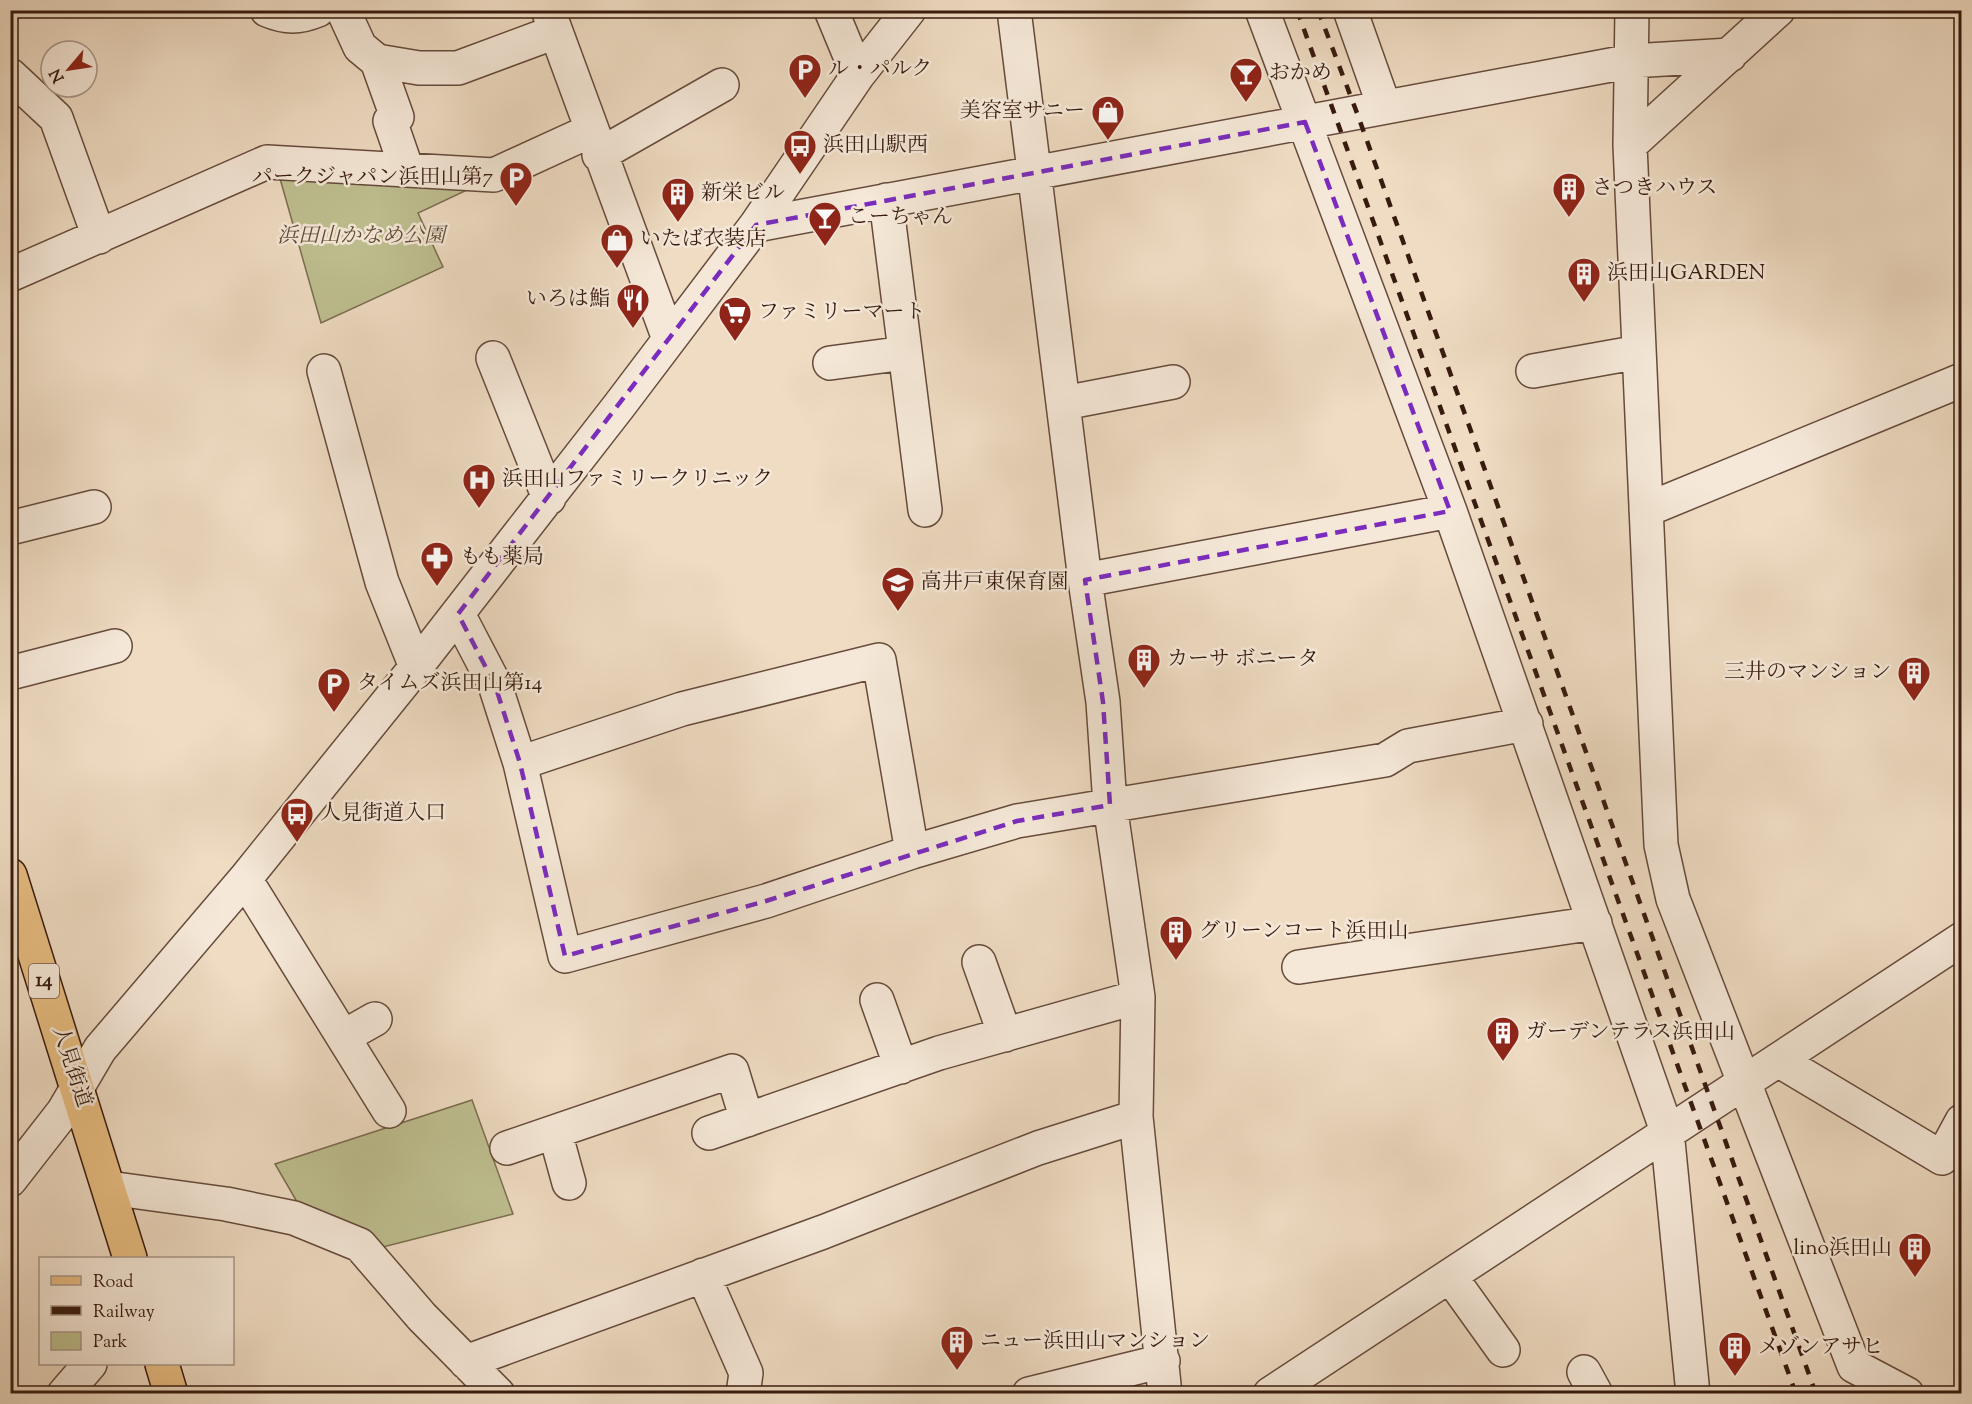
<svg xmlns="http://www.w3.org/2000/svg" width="1972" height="1404" viewBox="0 0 1972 1404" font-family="'Sorts Mill Goudy','Noto Serif JP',serif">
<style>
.green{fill:#bebf90;stroke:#7b6d50;stroke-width:1.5}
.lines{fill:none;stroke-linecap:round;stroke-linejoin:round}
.minor-casing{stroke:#664b3c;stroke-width:36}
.major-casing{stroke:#381b0f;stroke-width:36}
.minor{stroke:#f5e8d8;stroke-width:33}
.major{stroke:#e8be82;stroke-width:33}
.rail{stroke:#381b0f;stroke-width:4.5;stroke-dasharray:10 10;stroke-linecap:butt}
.marked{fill:none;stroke:#7b2cbf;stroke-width:4.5;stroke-dasharray:12 8;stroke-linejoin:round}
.labels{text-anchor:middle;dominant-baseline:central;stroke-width:5;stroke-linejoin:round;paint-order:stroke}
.shield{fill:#f5e8d8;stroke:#71584b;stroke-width:1.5}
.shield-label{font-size:20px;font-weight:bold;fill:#381b0f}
.poi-label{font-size:21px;fill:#381b0f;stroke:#f5e8d8;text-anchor:start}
.park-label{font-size:21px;font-style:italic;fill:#604c36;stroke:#f5e8d8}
.street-label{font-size:21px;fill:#381b0f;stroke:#f5e8d8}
</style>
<rect width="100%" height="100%" fill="#efdcc3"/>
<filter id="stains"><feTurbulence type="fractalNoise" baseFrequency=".00333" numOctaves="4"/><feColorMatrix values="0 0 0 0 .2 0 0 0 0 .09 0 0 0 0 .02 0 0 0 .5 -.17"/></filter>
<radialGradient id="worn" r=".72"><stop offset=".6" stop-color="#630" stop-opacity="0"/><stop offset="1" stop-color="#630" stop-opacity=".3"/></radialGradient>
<path class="green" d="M277,168L486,181L418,213L443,267L321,323Z
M472,1100L513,1214L383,1247L337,1217L300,1207L275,1164Z"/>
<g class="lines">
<defs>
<path id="minor" d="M267,10C286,18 299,18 318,10
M343,10L360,47L377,61L419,68H458L555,32
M548,10L669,339
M831,10L858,75
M1014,10L1085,580L1103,702L1110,805L1138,997L1136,1117L1165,1394
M1262,10L1450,511L1667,1131L1693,1394
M1350,10L1384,106
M1632,10L1630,145L1661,845L1673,899L1854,1366L1907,1394
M377,61L397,117L390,121L407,170
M10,75L56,118L99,237
M1630,145L1778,10
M599,155L722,85
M886,200L925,510
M756,225L1632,61L1730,55
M10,275L267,162L494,175L590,131
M493,358L549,498
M830,363L905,353
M324,371L382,582L416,667
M1533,371L1639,352
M1064,403L1173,382
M1646,510L1962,380
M10,528L94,507
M1085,580L1450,511
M458,614L495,685L520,763L565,956L766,901L912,852L1017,821L1385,760L1408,746L1526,724
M10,673L115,646
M520,763L682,709L879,660L912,852
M245,879L389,1111
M979,962L1005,1035
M1299,967L1595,923
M877,1000L901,1067
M343,1037L375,1019
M1778,1060L1942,1158L1962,1121
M555,1132L569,1183
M709,1133L939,1053L1138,997
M507,1148L732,1071L747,1120
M10,1180L63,1112L100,1049L245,879L416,667L619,406L756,225L858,75L909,10
M109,1188L226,1204L294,1218L360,1245L422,1317L498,1394
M703,1275L746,1373L743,1394
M1450,1276L1503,1350
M466,1362L823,1232L1038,1148L1136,1117
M1584,1372L1596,1394
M64,1394L90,1364
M1029,1394L1163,1361
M1270,1394L1962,939"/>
<path id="major" d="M10,875L130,1258
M162,1364L171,1394"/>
</defs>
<use href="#minor" class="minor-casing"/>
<use href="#major" class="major-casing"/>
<use href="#minor" class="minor"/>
<use href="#major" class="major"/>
<path class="rail" d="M1297,10L1796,1394
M1318,10L1357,113L1816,1394"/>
</g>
<path class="marked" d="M1305,122L1450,511L1085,580L1103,702L1110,805L1017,821L766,901L565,956L520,763L495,685L458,614L756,225Z"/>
<defs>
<symbol id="parking-pin" viewBox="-11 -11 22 30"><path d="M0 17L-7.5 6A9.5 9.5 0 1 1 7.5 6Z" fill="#8f2418" stroke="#f5e8d8"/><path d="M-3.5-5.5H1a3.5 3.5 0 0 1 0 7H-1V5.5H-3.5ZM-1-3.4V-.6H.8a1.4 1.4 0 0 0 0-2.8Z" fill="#fff"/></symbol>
<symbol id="bar-pin" viewBox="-11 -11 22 30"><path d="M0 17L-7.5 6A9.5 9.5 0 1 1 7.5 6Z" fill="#8f2418" stroke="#f5e8d8"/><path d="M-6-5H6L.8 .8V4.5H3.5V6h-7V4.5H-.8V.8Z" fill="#fff"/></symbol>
<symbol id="shop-pin" viewBox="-11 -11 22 30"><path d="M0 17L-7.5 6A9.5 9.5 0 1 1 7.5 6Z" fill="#8f2418" stroke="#f5e8d8"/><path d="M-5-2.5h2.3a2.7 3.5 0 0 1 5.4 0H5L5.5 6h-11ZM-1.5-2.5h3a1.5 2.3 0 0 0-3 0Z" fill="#fff"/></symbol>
<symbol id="bus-pin" viewBox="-11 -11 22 30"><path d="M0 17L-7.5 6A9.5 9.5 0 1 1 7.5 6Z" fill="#8f2418" stroke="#f5e8d8"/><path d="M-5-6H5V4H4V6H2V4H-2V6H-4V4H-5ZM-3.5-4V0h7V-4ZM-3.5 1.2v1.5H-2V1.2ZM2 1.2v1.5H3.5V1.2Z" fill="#fff"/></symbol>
<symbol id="building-pin" viewBox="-11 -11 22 30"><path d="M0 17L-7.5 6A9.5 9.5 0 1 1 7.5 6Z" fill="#8f2418" stroke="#f5e8d8"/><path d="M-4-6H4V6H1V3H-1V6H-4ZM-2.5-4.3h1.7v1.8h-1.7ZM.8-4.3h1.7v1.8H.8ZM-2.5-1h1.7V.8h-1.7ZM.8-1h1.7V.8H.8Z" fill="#fff"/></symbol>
<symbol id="restaurant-pin" viewBox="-11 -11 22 30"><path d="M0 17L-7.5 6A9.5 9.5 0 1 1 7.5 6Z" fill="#8f2418" stroke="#f5e8d8"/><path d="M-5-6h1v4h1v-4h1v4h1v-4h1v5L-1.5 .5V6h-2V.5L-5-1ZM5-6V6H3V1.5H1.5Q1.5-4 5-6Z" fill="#fff"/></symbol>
<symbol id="supermarket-pin" viewBox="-11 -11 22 30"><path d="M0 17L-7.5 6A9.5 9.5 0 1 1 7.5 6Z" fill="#8f2418" stroke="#f5e8d8"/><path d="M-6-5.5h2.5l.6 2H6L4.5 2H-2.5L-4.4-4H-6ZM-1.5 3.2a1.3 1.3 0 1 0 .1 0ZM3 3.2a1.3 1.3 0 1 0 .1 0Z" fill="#fff"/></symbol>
<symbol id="hospital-pin" viewBox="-11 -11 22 30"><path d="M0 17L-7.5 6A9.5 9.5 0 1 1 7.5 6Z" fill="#8f2418" stroke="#f5e8d8"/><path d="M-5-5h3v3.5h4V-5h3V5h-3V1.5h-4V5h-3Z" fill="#fff"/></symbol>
<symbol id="pharmacy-pin" viewBox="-11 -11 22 30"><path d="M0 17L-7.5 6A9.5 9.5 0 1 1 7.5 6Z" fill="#8f2418" stroke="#f5e8d8"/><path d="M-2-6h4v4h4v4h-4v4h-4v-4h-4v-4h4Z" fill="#fff"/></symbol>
<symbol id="school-pin" viewBox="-11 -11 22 30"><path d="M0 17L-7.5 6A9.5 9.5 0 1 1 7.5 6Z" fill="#8f2418" stroke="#f5e8d8"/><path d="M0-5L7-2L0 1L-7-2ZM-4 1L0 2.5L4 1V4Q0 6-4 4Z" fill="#fff"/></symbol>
</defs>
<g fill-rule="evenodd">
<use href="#parking-pin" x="786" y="51" width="38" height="52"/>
<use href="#bar-pin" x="1227" y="55" width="38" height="52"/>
<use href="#shop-pin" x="1089" y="93" width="38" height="52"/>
<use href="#bus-pin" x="781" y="127" width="38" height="52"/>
<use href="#parking-pin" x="497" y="159" width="38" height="52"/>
<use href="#building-pin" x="1550" y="170" width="38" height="52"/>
<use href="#building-pin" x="659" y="175" width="38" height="52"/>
<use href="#bar-pin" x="806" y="199" width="38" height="52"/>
<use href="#shop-pin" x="598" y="221" width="38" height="52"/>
<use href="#building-pin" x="1565" y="255" width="38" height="52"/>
<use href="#restaurant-pin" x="614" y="281" width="38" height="52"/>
<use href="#supermarket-pin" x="716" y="294" width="38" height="52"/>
<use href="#hospital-pin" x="460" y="461" width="38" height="52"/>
<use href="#pharmacy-pin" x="418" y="539" width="38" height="52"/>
<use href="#school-pin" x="879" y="564" width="38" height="52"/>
<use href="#building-pin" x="1125" y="641" width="38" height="52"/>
<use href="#building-pin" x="1895" y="654" width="38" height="52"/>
<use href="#parking-pin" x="315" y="665" width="38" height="52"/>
<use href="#bus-pin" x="278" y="795" width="38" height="52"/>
<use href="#building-pin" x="1157" y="913" width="38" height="52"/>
<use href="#building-pin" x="1484" y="1014" width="38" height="52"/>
<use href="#building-pin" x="1896" y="1230" width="38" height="52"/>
<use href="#building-pin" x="938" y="1323" width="38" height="52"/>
<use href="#building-pin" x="1716" y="1329" width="38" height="52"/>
</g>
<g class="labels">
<rect class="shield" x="29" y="964" width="30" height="34" rx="4.5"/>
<g class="shield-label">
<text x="44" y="981">14</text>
</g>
<g class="poi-label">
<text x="828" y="70">ル・パルク</text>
<text x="1269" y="74">おかめ</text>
<text x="1085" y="112" text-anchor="end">美容室サニー</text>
<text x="823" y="146">浜田山駅西</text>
<text x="493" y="178" text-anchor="end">パークジャパン浜田山第7</text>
<text x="1592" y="189">さつきハウス</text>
<text x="701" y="194">新栄ビル</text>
<text x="848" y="218">こーちゃん</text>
<text x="640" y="240">いたば衣装店</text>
<text x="1607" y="274">浜田山GARDEN</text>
<text x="610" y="300" text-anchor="end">いろは鮨</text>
<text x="758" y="313">ファミリーマート</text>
<text x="502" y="480">浜田山ファミリークリニック</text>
<text x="460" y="558">もも薬局</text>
<text x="921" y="583">高井戸東保育園</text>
<text x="1167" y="660">カーサ ボニータ</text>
<text x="1891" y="673" text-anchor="end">三井のマンション</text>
<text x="357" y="684">タイムズ浜田山第14</text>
<text x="320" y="814">人見街道入口</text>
<text x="1199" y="932">グリーンコート浜田山</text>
<text x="1526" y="1033">ガーデンテラス浜田山</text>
<text x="1892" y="1249" text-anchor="end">lino浜田山</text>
<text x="980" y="1342">ニュー浜田山マンション</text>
<text x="1758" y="1348">メゾンアサヒ</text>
</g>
<g class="park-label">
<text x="361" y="237">浜田山かなめ公園</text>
</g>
<g class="street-label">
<text transform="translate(71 1067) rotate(72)">人見街道</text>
</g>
</g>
<rect width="1972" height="1404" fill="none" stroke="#efdcc3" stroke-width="36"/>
<rect x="12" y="12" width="1948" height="1380" fill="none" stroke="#381b0f" stroke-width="3"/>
<rect x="18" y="18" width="1936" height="1368" fill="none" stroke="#381b0f" stroke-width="1.5"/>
<rect x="39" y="1257" width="195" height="108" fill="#f5e8d8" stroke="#a99688" stroke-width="1.5"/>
<rect x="51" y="1276" width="30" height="9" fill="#e8be82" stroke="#a99688" stroke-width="1.5"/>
<text x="93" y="1287" font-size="18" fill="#381b0f">Road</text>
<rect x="51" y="1306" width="30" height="9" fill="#381b0f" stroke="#a99688" stroke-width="1.5"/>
<text x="93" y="1317" font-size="18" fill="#381b0f">Railway</text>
<rect x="51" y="1332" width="30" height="18" fill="#bebf90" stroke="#a99688" stroke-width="1.5"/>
<text x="93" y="1347" font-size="18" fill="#381b0f">Park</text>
<g transform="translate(69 69) rotate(241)"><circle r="28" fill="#f5e8d8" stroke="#a99688" stroke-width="1.5"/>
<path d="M0-4.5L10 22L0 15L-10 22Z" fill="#8f2418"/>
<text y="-9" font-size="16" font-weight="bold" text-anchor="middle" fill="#381b0f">N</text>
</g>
<rect width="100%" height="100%" filter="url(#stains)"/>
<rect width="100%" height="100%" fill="url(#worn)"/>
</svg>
